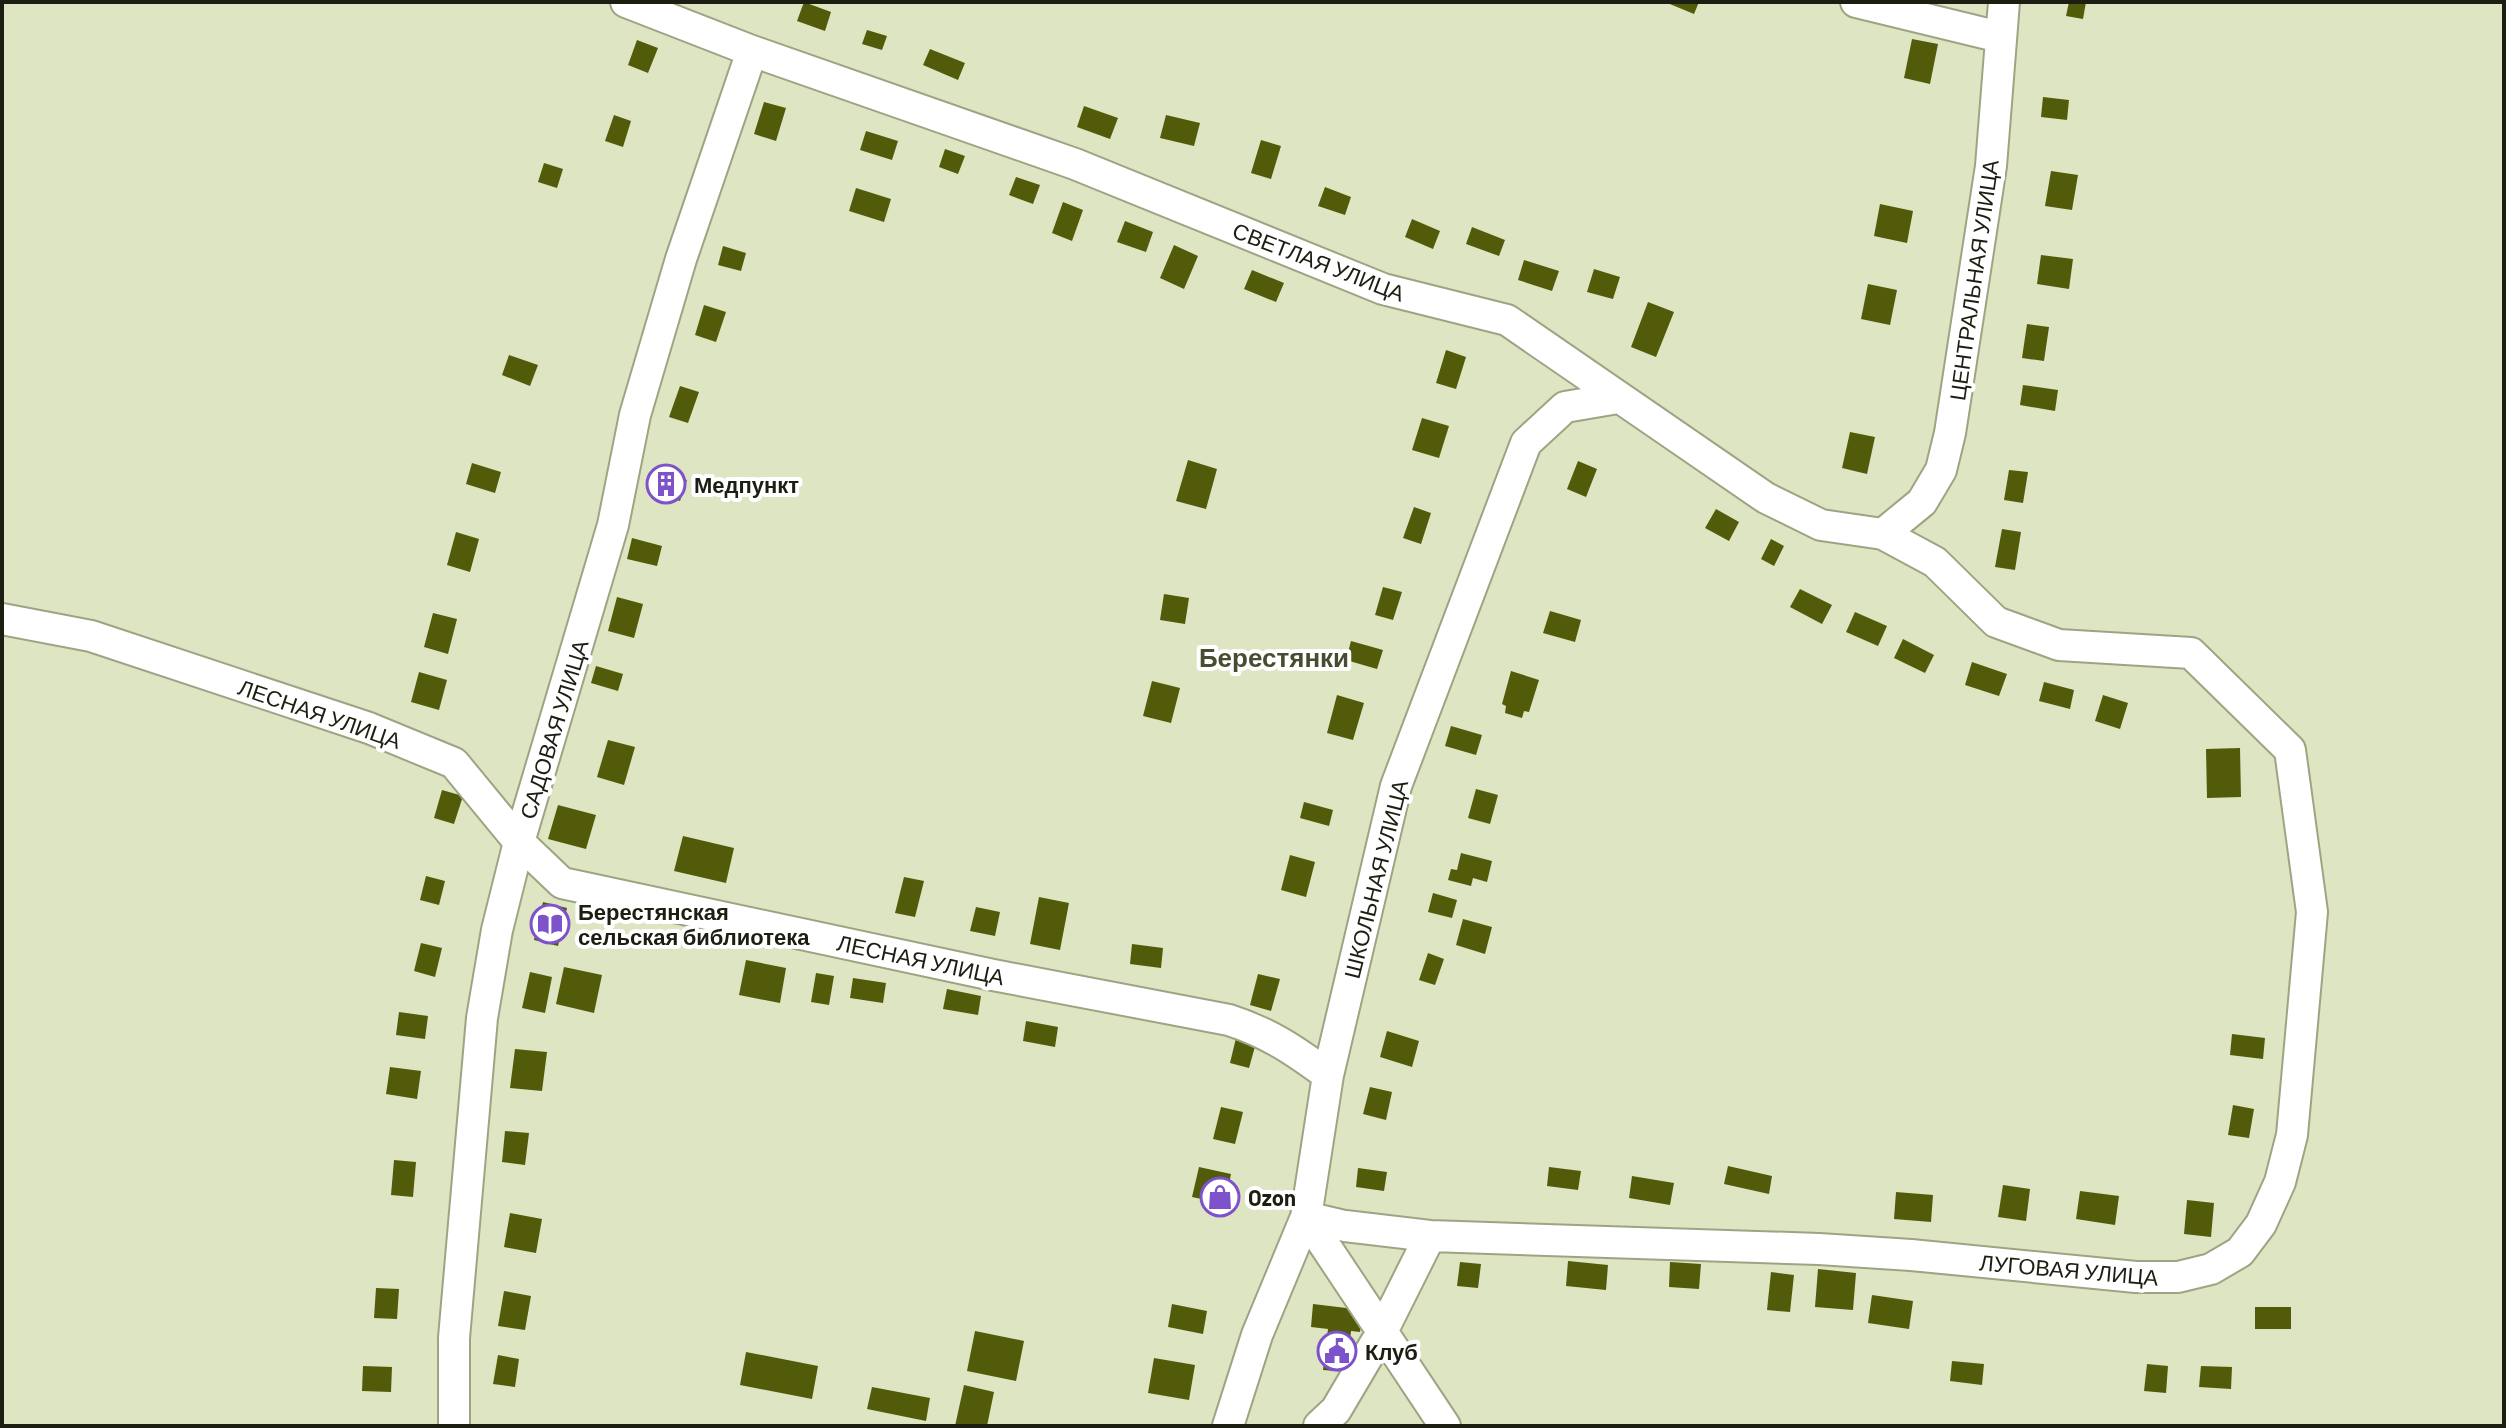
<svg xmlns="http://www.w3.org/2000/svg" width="2506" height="1428" viewBox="0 0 2506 1428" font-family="Barlow,sans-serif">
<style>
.building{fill:#525b0a}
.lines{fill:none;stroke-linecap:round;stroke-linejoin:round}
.minor-casing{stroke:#9ea483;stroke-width:34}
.minor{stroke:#fff;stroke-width:30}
.labels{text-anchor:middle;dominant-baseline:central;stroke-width:8;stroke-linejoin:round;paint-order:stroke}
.street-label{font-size:22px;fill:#1c1e11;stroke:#fff}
.poi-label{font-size:22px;font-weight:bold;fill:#1c1e11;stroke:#fff;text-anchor:start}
.quarter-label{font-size:26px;font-weight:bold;fill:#484d2f;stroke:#fff}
</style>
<rect width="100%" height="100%" fill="#dee5c2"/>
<path class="building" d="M804,2L831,12L825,31L797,21Z
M1665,2H1699L1694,14Z
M2069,2H2086L2083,19L2066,16Z
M867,30L887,36L882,50L862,44Z
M1912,39L1938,44L1930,84L1904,78Z
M637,40L658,48L648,73L628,65Z
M930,49L965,63L958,80L923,65Z
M2043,97L2069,100L2067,120L2041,117Z
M764,102L786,108L776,141L754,134Z
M1084,106L1118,118L1110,139L1077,127Z
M614,115L631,121L623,147L605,141Z
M1166,115L1200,123L1194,146L1160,138Z
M866,131L898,141L892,160L860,150Z
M1261,140L1281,146L1271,179L1251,173Z
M945,149L965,156L958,174L939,167Z
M544,163L563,169L557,188L538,182Z
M2051,171L2078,175L2072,210L2045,206Z
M1016,177L1040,185L1033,204L1009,195Z
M1325,187L1351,197L1345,215L1318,206Z
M856,188L891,199L884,222L849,211Z
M1063,202L1083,210L1072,241L1052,233Z
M1880,204L1913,211L1907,243L1874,236Z
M1412,219L1440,231L1433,249L1405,237Z
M1125,221L1153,232L1146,252L1117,242Z
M1472,227L1505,240L1499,256L1466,244Z
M1174,245L1198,256L1184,289L1160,278Z
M723,246L746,253L741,271L718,265Z
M2041,255L2073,259L2069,289L2037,284Z
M1524,260L1559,271L1552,291L1518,280Z
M1594,269L1620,277L1613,299L1587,292Z
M1252,270L1284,283L1276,302L1244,289Z
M1868,284L1897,290L1890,325L1861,319Z
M1648,302L1674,312L1656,357L1631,347Z
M704,305L726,312L716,342L695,335Z
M2027,324L2049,327L2044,361L2022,358Z
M1446,350L1466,357L1456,389L1436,383Z
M509,355L538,365L530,386L502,375Z
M2023,385L2058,390L2055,411L2020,405Z
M680,386L699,392L688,423L669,417Z
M1422,418L1449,426L1439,458L1412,450Z
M1850,432L1875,437L1867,474L1842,468Z
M1188,460L1217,469L1206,509L1176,501Z
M1578,461L1597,469L1586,497L1567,489Z
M472,463L501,472L495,493L466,484Z
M653,468L687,480L680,501L646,489Z
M2009,470L2028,472L2023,503L2004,500Z
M1414,507L1431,513L1421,544L1403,538Z
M1716,509L1739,522L1729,541L1705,528Z
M2002,529L2021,532L2015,570L1995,567Z
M456,532L479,539L470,572L447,565Z
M632,538L662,546L657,566L627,559Z
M1771,539L1784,546L1774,566L1761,559Z
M1383,587L1402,592L1393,620L1375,615Z
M1800,589L1832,605L1822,624L1790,607Z
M1164,594L1189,598L1185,624L1160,620Z
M617,597L643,604L634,638L608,631Z
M1550,611L1581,620L1575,642L1543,633Z
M1855,612L1887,626L1878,646L1846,632Z
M433,613L457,619L448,654L424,647Z
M1903,639L1934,655L1925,673L1894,658Z
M1351,641L1383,650L1377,669L1346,660Z
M1972,662L2007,674L1999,696L1965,685Z
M596,666L623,674L618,691L591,683Z
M1511,671L1539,680L1529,712L1524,711L1522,718L1505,713L1506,706L1502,704Z
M419,672L447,680L439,710L411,702Z
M1152,681L1180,688L1171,723L1143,716Z
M2044,682L2074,690L2070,709L2039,701Z
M1337,695L1364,703L1353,740L1327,733Z
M2103,695L2128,703L2120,729L2095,721Z
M1451,726L1482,735L1476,755L1445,746Z
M608,740L635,747L624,785L597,777Z
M2240,748L2241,797L2207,798L2206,749Z
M1476,789L1498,795L1490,824L1468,818Z
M442,790L463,796L454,824L434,818Z
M1304,802L1333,810L1329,826L1300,818Z
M558,805L596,815L586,849L548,839Z
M683,836L734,848L726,883L674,871Z
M1461,853L1492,861L1487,882L1473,878L1471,886L1448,880L1451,869L1457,870Z
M1290,855L1315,862L1306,897L1281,890Z
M426,876L445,881L439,905L420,900Z
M904,877L924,881L915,917L895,913Z
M1433,893L1457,900L1452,918L1428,912Z
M1039,897L1069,903L1060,950L1030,944Z
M543,902L567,908L558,946L534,940Z
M976,907L1000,912L995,936L970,931Z
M1463,919L1492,927L1485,954L1456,945Z
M421,943L442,948L435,977L414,971Z
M1132,944L1163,948L1161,968L1130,964Z
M1428,953L1444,959L1435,985L1419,980Z
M746,960L786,968L780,1003L739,995Z
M564,967L602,975L594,1013L556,1004Z
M530,972L552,977L545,1013L522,1008Z
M816,973L834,976L829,1005L811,1002Z
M1258,974L1280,979L1271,1011L1250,1005Z
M853,978L886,983L883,1003L850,998Z
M947,989L981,996L978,1015L943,1009Z
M399,1012L428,1016L425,1039L396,1035Z
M1026,1021L1058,1027L1055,1047L1023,1041Z
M1387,1031L1419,1041L1412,1067L1380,1057Z
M2232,1034L2265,1038L2263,1059L2230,1055Z
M1236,1038L1256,1043L1249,1068L1230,1063Z
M515,1049L547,1052L542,1091L510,1088Z
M390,1067L421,1071L417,1099L386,1094Z
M1370,1087L1392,1092L1386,1120L1363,1114Z
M2233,1105L2254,1109L2249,1138L2228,1135Z
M1221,1107L1243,1112L1235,1144L1213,1139Z
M505,1131L529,1133L525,1165L502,1162Z
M394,1160L416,1162L413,1197L391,1195Z
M1728,1166L1772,1176L1769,1194L1724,1184Z
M1199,1167L1231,1174L1225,1204L1192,1197Z
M1549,1167L1581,1171L1578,1190L1547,1186Z
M1358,1168L1387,1172L1384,1191L1356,1187Z
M1632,1176L1674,1183L1670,1205L1629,1198Z
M2003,1185L2030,1189L2026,1221L1998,1217Z
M2080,1191L2119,1196L2115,1225L2076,1219Z
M1896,1192L1933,1195L1931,1222L1894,1219Z
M2187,1200L2214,1203L2211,1237L2184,1234Z
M510,1213L542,1219L536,1253L504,1247Z
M1568,1261L1608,1265L1606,1290L1566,1286Z
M1460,1262L1481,1264L1478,1288L1457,1286Z
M1670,1262L1701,1264L1699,1289L1669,1287Z
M1818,1269L1856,1273L1853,1310L1815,1307Z
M1771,1272L1794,1275L1790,1312L1767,1310Z
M376,1288L399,1289L397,1319L374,1318Z
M504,1291L531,1296L525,1330L498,1326Z
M1872,1295L1913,1301L1909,1329L1868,1323Z
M1172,1304L1207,1311L1203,1334L1168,1327Z
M1313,1304L1363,1310L1360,1332L1351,1331L1347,1372L1323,1370L1328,1329L1311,1327Z
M2255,1307H2291V1329H2255Z
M975,1331L1024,1341L1016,1381L967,1371Z
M746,1352L818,1366L812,1399L740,1385Z
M498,1355L519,1359L515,1387L493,1384Z
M1154,1358L1195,1365L1189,1400L1148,1393Z
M1952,1361L1984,1364L1982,1385L1950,1381Z
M2147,1364L2168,1366L2166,1393L2144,1391Z
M363,1366L392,1367L391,1392L362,1391Z
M2201,1366L2232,1367L2231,1389L2199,1387Z
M964,1385L994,1392L987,1426H955Z
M872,1387L930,1398L926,1421L867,1409Z"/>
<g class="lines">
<defs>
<path id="minor" d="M626,2L752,51L1075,164L1383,289L1507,320L1766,498L1821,525L1883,534L1935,562L1996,622L2059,645L2191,653L2290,750L2312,912L2292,1135L2280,1182L2261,1224L2240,1252L2211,1269L2178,1277H2136L1911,1255L1819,1249L1430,1236L1345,1226L1306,1217
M1856,2L2000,37
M1883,534L1922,502L1941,470L1950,433L1991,166L2004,2
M2,619L91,636L369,728L454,763L519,842L562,883L993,975L1229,1020C1269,1033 1294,1050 1328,1075
M1306,1217L1445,1426
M454,1426V1338L482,1018L497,930L519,842L613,525L635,415L681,259L752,51
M1228,1426L1257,1335L1306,1217L1328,1075L1396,786L1526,443L1565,407L1618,398
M1319,1426L1336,1410L1382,1332L1430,1236"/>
</defs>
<use href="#minor" class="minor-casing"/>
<use href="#minor" class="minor"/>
</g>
<defs>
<symbol id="building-ring" viewBox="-11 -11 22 22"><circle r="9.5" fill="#fff" stroke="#7d52cb" stroke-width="1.5"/><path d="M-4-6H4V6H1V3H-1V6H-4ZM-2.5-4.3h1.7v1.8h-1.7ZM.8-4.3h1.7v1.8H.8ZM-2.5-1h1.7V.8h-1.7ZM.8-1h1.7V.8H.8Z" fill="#7d52cb"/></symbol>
<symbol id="library-ring" viewBox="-11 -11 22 22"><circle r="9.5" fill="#fff" stroke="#7d52cb" stroke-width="1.5"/><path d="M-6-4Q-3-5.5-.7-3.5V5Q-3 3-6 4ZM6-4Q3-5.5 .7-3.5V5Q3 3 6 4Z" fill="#7d52cb"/></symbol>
<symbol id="shop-ring" viewBox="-11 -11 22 22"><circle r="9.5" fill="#fff" stroke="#7d52cb" stroke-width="1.5"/><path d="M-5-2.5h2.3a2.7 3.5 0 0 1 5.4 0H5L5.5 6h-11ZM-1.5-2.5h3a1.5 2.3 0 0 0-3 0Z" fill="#7d52cb"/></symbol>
<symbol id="civic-ring" viewBox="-11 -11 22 22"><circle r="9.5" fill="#fff" stroke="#7d52cb" stroke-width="1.5"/><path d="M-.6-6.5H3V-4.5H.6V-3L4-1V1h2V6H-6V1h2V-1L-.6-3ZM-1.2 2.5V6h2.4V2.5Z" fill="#7d52cb"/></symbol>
</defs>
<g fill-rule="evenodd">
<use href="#building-ring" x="644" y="462" width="44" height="44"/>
<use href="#library-ring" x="528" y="902" width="44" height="44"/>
<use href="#shop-ring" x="1198" y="1175" width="44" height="44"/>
<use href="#civic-ring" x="1315" y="1329" width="44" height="44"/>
</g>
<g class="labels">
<g class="street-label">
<text transform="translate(1319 261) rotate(21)">СВЕТЛАЯ УЛИЦА</text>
<text transform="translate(1973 280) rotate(-82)">ЦЕНТРАЛЬНАЯ УЛИЦА</text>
<text transform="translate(320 713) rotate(19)">ЛЕСНАЯ УЛИЦА</text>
<text transform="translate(553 729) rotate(-73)">САДОВАЯ УЛИЦА</text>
<text transform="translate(1375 879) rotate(-76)">ШКОЛЬНАЯ УЛИЦА</text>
<text transform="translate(921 959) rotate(12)">ЛЕСНАЯ УЛИЦА</text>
<text transform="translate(2069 1269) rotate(5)">ЛУГОВАЯ УЛИЦА</text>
</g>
<g class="poi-label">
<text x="694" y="484">Медпункт</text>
<text x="578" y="911">Берестянская<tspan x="578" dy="25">сельская библиотека</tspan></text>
<text x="1248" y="1197">Ozon</text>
<text x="1365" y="1351">Клуб</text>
</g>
<g class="quarter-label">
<text x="1274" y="656">Берестянки</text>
</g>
</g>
<rect width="2506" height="1428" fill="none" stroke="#1c1e11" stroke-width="8"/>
</svg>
